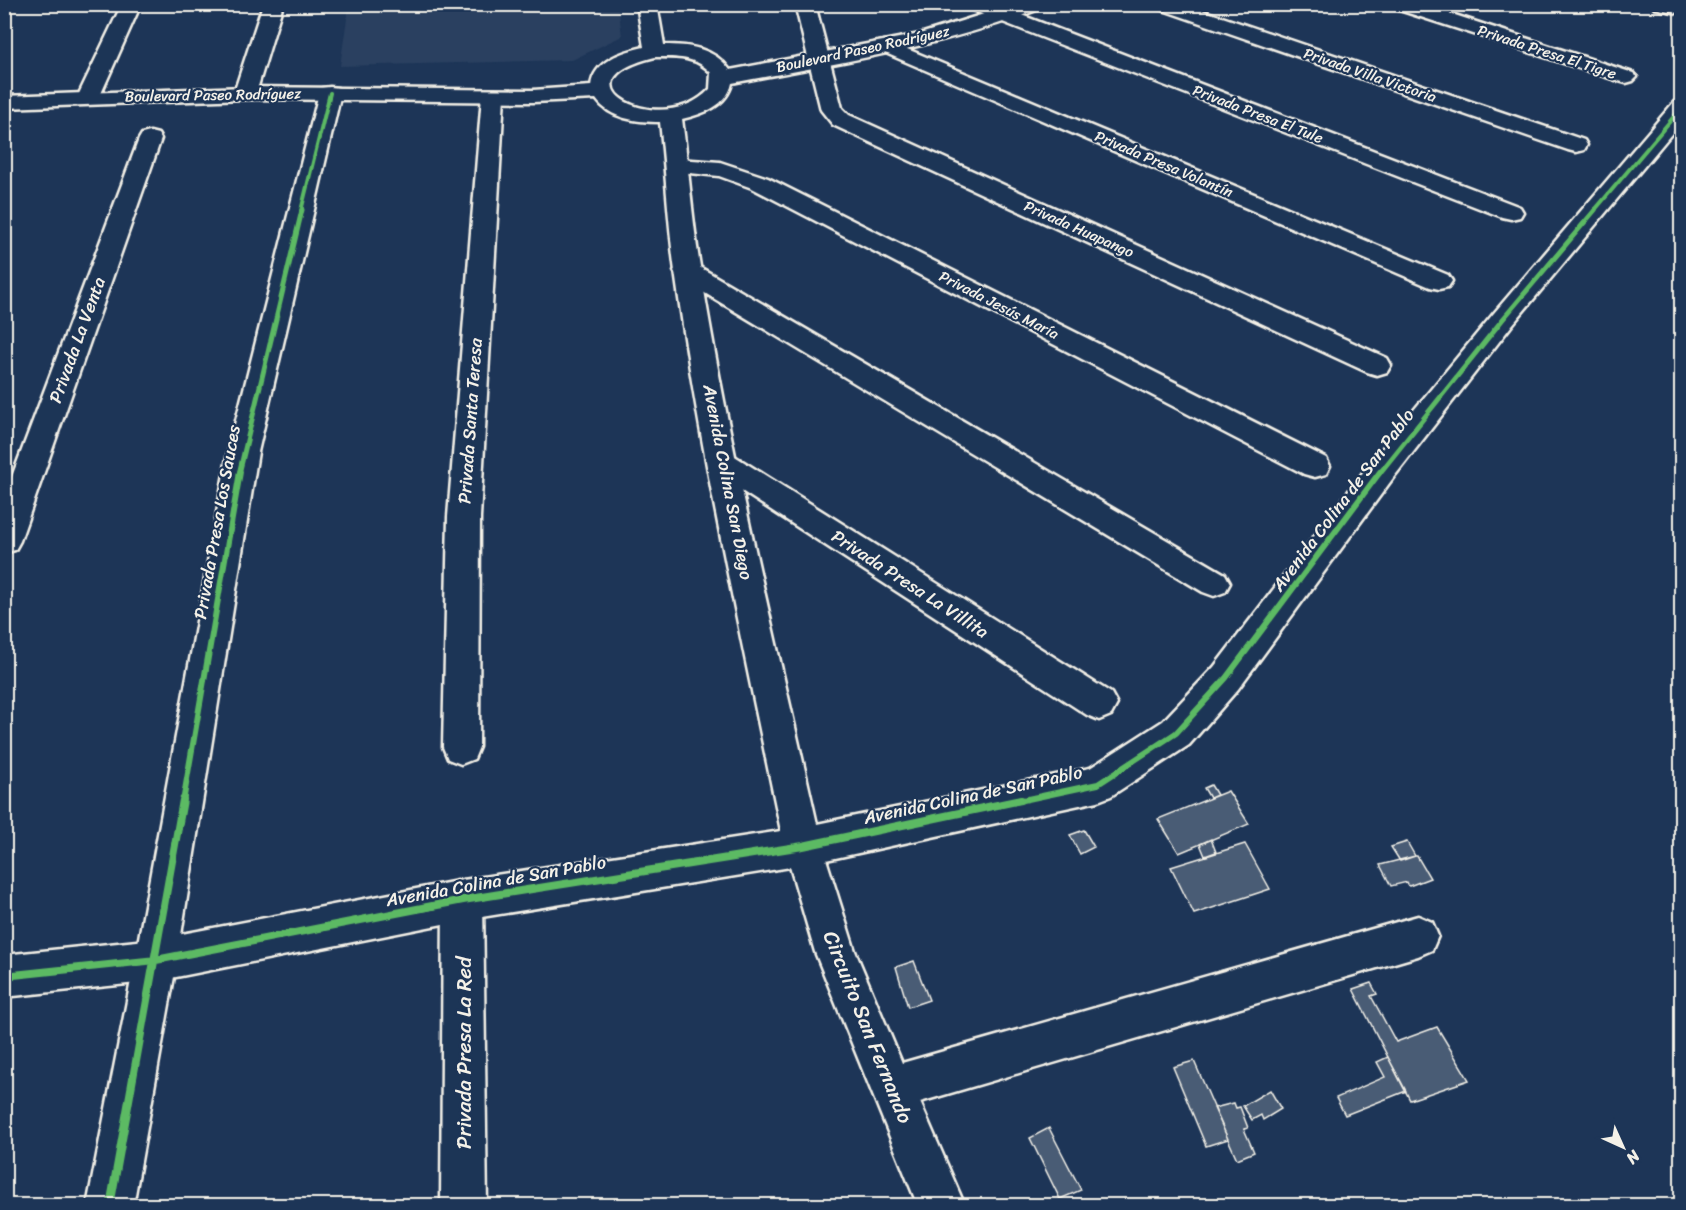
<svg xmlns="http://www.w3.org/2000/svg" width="1686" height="1210" viewBox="0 0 1686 1210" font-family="Sriracha,sans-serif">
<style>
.built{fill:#2a4060}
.building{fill:#485b74;stroke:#f4f1e8;stroke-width:1.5}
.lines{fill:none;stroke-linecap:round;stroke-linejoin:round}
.minor-casing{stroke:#f4f1e8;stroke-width:5}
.tertiary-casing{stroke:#f4f1e8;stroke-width:5}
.minor{fill:#1d3557;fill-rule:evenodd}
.tertiary{fill:#1d3557;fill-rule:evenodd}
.cycleway-far3-casing{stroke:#1d3557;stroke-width:6}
.cycleway-far2-casing{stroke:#1d3557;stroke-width:8}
.cycleway-far1-casing{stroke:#1d3557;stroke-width:10}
.cycleway-casing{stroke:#1d3557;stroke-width:11}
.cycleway-far3{stroke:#5cba63;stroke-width:4}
.cycleway-far2{stroke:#5cba63;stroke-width:5}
.cycleway-far1{stroke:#5cba63;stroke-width:6}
.cycleway{stroke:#5cba63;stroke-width:8}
.labels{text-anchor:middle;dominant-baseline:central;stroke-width:4.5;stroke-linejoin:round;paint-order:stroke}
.far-street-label{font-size:15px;fill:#f4f1e8;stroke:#1d3557}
.street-label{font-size:18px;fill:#f4f1e8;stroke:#1d3557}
.near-street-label{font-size:21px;fill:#f4f1e8;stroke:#1d3557}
</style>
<rect width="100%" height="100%" fill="#1d3557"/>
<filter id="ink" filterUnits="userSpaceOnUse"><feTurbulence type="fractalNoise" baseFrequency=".0167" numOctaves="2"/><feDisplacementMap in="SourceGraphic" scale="12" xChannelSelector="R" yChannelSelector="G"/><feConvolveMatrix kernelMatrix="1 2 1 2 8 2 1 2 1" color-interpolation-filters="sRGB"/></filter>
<g filter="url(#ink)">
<path class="built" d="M349,5H618L622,36L572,60L340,66Z"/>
<path class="building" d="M1211,785L1217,795L1210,798L1204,788Z
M1228,791L1249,824L1179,853L1158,819Z
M1084,830L1094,847L1080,854L1070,835Z
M1211,839L1216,852L1205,856L1200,844Z
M1407,842L1415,856L1400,861L1391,847Z
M1245,844L1270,889L1194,914L1171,867Z
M1415,856H1417L1430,878L1409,886L1407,882L1391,886L1380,865Z
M914,961L929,1000L908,1007L896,967Z
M1371,983L1377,994L1371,996L1396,1042L1437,1027L1469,1080L1410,1100L1353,989Z
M1388,1057L1406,1091L1345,1115L1336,1098L1385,1077L1377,1062Z
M1194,1061L1228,1139L1206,1146L1173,1067Z
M1270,1090L1281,1109L1263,1120L1261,1115L1252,1120L1243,1106Z
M1234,1103L1236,1108L1240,1107L1248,1128L1244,1129L1254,1152L1237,1159L1214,1108Z
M1049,1128L1081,1190L1060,1199L1030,1138Z"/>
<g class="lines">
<defs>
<path id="minor" d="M122,4H141L99,98L96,103L88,104L80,103L77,98Z
M263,4H283L256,93L253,98L245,99L237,98L234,93Z
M795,4H815L842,108L849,115L1387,358L1391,365L1387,372L1377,375L1367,372L833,125L821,110Z
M965,4H993L1520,207L1523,212L1520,217L1511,219L1502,217L967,8Z
M1155,4H1184L1584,140L1587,145L1584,150L1576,152L1568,150L1157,8Z
M1391,4H1421L1633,73L1637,77L1633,81L1626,83L1619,81L1393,8Z
M1652,4H1682V14L1654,8Z
M888,41L1448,275L1452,281L1448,287L1439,289L1430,287L881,51L878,47L881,43Z
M330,87L338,88L341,93L258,452L177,960L133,1206H87L135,960L228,452L319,93L322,88Z
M493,90L501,91L504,96L480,517L479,747L474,759L461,764L448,759L443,747L448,517L482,96L485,91Z
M150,132L158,134L161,139L20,541L15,550L4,553V498L139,139L142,134Z
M678,159L720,162L768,178L1326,458L1330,466L1326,474L1315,477L1304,474L752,188L719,176L670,171L666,166L670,161Z
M687,263L696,265L1225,574L1230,583L1225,592L1214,596L1203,592L678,277L674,271L678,265Z
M722,452L733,455L1111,693L1117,704L1111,715L1099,720L1087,715L711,471L707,463L711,455Z
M803,827L817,833L822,846L855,951L902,1063L1418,916L1432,922L1438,936L1432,950L1418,956L920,1102L965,1206H918L815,952L784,846L789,833Z
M463,880L477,886L483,900L487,1206H441L443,900L449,886Z"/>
<path id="tertiary" d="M637,4H657L664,45C690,45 714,48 730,70L920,34L1016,4H1044L1042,8C942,47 837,63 732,83C727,106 703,114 682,119C689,170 692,222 701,272C731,458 776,641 817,824L1090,768L1163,721L1214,667L1371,462L1494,313L1674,102L1682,101V121L1512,325L1393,478L1238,689L1189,745L1111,796L1098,801L803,865L463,920L156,981L4,997V955L156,939L463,880L781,831C743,645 701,459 675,271C668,222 666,171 660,122C637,122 610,119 596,99L533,102L245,99L4,108V96L245,87L533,90L591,86C594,60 623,52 644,47ZM655,57C675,57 697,56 711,73L710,89C662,141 552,82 655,57Z"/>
</defs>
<use href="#minor" class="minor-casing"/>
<use href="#tertiary" class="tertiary-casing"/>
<use href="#minor" class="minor"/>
<use href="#tertiary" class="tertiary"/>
<defs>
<path id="cycleway-far3" d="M301,211L330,93
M1594,211L1682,107"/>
<path id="cycleway-far2" d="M239,474L302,210
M1379,474L1503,319L1595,210"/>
<path id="cycleway-far1" d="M183,802L240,472
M1014,802L1098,784L1176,733L1226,678L1380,472"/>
<path id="cycleway" d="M4,976L156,960L463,900L803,846L1021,800
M110,1206L183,800"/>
</defs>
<use href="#cycleway-far3" class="cycleway-far3-casing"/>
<use href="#cycleway-far2" class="cycleway-far2-casing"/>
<use href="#cycleway-far1" class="cycleway-far1-casing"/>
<use href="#cycleway" class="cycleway-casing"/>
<use href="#cycleway-far3" class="cycleway-far3"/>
<use href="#cycleway-far2" class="cycleway-far2"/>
<use href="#cycleway-far1" class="cycleway-far1"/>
<use href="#cycleway" class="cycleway"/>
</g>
</g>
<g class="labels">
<g class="far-street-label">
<text transform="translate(863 49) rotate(-12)">Boulevard Paseo Rodríguez</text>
<text transform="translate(1547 52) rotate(18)">Privada Presa El Tigre</text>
<text transform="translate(1370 75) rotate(19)">Privada Villa Victoria</text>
<text transform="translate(213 95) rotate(-1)">Boulevard Paseo Rodríguez</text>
<text transform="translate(1258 114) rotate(21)">Privada Presa El Tule</text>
<text transform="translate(1164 164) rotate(23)">Privada Presa Volantín</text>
<text transform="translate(1079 229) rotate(24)">Privada Huapango</text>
<text transform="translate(999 305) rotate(27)">Privada Jesús María</text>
</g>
<g class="street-label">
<text transform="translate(77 340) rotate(-70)">Privada La Venta</text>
<text transform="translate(470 421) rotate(-86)">Privada Santa Teresa</text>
<text transform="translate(728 482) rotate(79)">Avenida Colina San Diego</text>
<text transform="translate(1343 500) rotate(-53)">Avenida Colina de San Pablo</text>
<text transform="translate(217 522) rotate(-80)">Privada Presa Los Sauces</text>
<text transform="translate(910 584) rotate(33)">Privada Presa La Villita</text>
<text transform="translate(973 795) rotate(-12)">Avenida Colina de San Pablo</text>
<text transform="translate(496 881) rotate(-10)">Avenida Colina de San Pablo</text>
</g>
<g class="near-street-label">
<text transform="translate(868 1027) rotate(68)">Circuito San Fernando</text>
<text transform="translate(464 1053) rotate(-90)">Privada Presa La Red</text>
</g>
</g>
<rect width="1686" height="1210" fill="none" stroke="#1d3557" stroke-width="24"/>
<rect x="12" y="12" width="1662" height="1186" fill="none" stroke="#f4f1e8" stroke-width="2" filter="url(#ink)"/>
<g transform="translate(1623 1147) rotate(135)" stroke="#1d3557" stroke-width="4.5" paint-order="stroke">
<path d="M0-4.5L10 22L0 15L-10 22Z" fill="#f4f1e8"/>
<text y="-9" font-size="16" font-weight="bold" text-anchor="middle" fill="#f4f1e8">N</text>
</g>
</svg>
